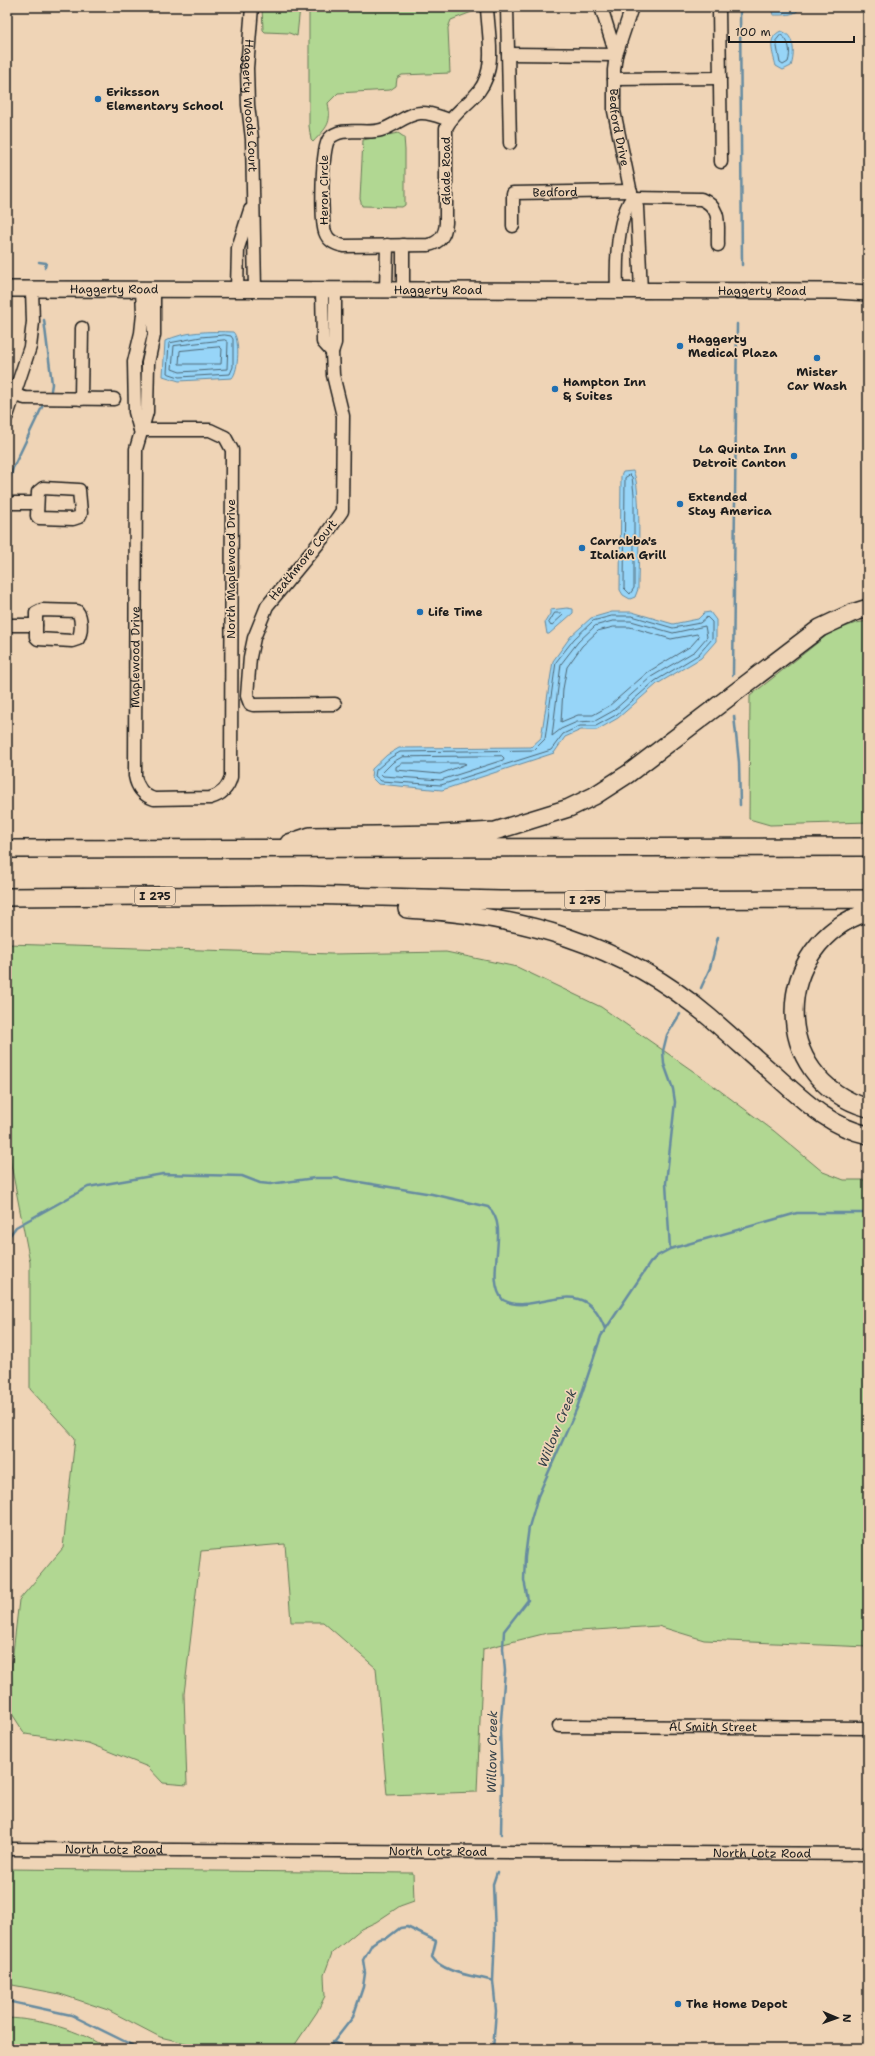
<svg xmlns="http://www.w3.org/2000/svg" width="875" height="2056" viewBox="0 0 875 2056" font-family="'Shantell Sans',sans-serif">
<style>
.green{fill:#b1d792;stroke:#667a57}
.water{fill:#97d5f8;stroke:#668ba0}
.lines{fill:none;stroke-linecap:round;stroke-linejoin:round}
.shore{stroke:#4d6674;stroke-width:1}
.stream{stroke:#668ba0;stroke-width:2.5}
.minor-casing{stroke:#1c1c1c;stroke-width:15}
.major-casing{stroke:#1c1c1c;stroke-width:18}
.highway-casing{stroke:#1c1c1c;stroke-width:20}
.minor{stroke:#efd4b6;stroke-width:12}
.major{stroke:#efd4b6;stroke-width:15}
.highway{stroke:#efd4b6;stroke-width:17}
.poi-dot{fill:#1f6fb2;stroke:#efd4b6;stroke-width:1.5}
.labels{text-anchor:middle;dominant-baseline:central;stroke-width:3.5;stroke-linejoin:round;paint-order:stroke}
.shield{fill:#efd4b6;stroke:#5b534a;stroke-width:1}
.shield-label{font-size:11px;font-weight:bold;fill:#1c1c1c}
.poi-label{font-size:12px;font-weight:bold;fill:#1c1c1c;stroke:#efd4b6;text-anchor:start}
.street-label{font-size:12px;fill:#1c1c1c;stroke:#efd4b6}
.water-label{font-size:13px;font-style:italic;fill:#354148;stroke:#efd4b6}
</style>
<rect width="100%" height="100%" fill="#efd4b6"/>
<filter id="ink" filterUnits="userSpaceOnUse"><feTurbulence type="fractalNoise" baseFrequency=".025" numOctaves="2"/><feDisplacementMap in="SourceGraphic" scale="8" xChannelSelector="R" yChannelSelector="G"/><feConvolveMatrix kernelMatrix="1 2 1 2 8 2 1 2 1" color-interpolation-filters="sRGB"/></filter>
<g filter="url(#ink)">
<path class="green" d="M262,7H300L297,36L289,33L265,32L263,30Z
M309,7H477V10L451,20L448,28L450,73L402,75L397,78L396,86L390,90L338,93L328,103C332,124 327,127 313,142L311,140L309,126Z
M398,133L404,137L405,150V205L402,207L362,206L360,199L363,140Z
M868,621V822L770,825L749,819L750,696L831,632L856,623Z
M7,944L332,954L446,952L517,967L601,1007L703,1078L774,1131L823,1172L844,1180H868V1647L704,1640L658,1626L547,1633L483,1649L477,1792L387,1795L376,1668L323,1622H291L285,1544L201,1551L184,1694L187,1785L163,1783L148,1767L88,1743L25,1734L7,1706L19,1600L63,1548L75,1438L30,1389V1262L7,1144Z
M8,1869L413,1873L414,1901L400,1906L376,1922L361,1929L332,1953L324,1975L325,1996L317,2012L292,2049H211L160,2037L108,2010L60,1994L7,1984Z
M7,2018C39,2019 81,2030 107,2049H7Z"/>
<path class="water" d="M771,7H801C796,16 783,15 773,15Z
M781,31C795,35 795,54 791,66L783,70L776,66C773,54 766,37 781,31Z
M233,332C240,338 239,371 232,378L179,381L163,376L165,341C184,331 211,331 233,332Z
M633,471C642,487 638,566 638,589L635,597L630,599L623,595L620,590L621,476L623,472Z
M567,608L573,609V613L549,634H547L545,622L550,614V610Z
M612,612H632L673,624L698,619L704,613L710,612L716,620V641L701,658L657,684L618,718L597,730H581L565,737L554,753L442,790L378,784L371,777L372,769L387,755L399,748L531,747L541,738L553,661L571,636L591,618Z"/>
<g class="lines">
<path class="shore" d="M781,35C790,40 791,53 788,62L783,65L780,63L776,41Z
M225,335L231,336L233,339V367L230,374L179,377L167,373L169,343L201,337Z
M225,340L228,342L227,369L180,372L172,369L174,346Z
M220,347L222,349L221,364H179L180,351Z
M630,475L632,477L634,494V588L630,594L624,588L625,478Z
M555,613H561L563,615L551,626L549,623Z
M612,616H632L673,628L700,623L707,617L712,622V639L698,655L655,681L616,715L596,726H580L563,734L551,750L441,785L381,781L375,776L376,770L390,758L400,752L534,750L545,739L556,662L574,639L593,621Z
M613,621H631L673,633L705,626L707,637L695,651L651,677L613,711L595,721L577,722L561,729L552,736L561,664L578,642L595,626Z
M614,627H630L671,639L697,634L699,637L691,646L648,672L609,706L593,715H578L561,722L563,689L567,667L582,646L598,631Z
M502,756L504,758L503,760L441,780L383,776L381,774L393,762L402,757Z
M403,763H464L466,764L440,774L396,770V767Z"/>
<path class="stream" d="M740,7L742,265
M39,262L46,263L45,267
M44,320L52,384L51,390
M7,488L13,468L43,405
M733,675L737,324
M734,716L739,762L740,805
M701,988L710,968L718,937
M7,1239L16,1227L88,1187L163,1174L242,1176L260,1183L270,1184L315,1178H335L432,1194L488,1207C512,1227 483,1277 503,1300C537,1318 582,1268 605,1329
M670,1249L666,1183L675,1102L673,1089L664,1064L663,1051L667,1035L680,1014
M501,1834L502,1778L500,1732L505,1671L503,1648L504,1631L528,1600L524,1580L525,1557L529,1527L538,1496L577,1408L601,1336L650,1263L657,1256L670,1249L797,1213H868
M7,2001L71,2015L140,2049
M332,2042L351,2049
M328,2049L353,2017L363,1987L365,1973L363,1960L372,1944L379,1939L387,1938L400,1928L407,1927L436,1941L432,1957C442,1973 476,1976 493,1981
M493,2049L496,2011L493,1981L495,1934L493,1884L497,1872"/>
<defs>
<g id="minor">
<path id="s1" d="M252,7L247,68L248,105L252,139L255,289"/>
<path d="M507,7L510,143"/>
<path d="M601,7L616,55L632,7"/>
<path d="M719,7L721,162"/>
<path id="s2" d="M508,54L616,55L614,70V111L632,198L637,207L641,291"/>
<path d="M614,79L720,78"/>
<path d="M449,120C440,117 430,112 420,113C406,114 395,126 381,130C365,135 341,125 329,139C321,148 321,221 325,232C328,241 335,244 344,246L428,245C440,243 445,235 446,223V128C453,113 469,104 479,91C497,68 488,34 487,7"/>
<path d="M632,198L701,199C723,208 717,226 718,245"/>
<path id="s3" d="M513,226V193L631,191"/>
<path d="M237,289L238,248L250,210"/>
<path d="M322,289L323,342L332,352"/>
<path d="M335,289V343L332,352L333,375L343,416L342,511L327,533L267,606L254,638L250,657L247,696L250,704L253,705L335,704"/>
<path d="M403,289V245"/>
<path d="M386,290L387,245"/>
<path d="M617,291C616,264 616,221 632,198"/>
<path d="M14,395L25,398L114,399"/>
<path d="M81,399L82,328"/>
<path d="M7,416L30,347L33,322L32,289"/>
<path id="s4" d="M140,430H210L225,437L232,450L231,777C228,789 221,795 210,798L154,799C142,795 137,787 135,776L136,449L147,412L148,363L154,335V289"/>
<path d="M140,430L135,412L134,362L141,333L143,314L142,289"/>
<path d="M43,488L79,490L81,513L79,517L73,519L39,518L37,516L38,492Z"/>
<path d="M7,503H37"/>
<path d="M42,610L77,611C82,617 82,632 78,639L72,641L38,639L36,637V613Z"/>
<path d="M7,625H36"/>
<path id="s5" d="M559,1726L868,1728"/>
<path id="s6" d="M7,1849L868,1854"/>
</g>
<g id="major">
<path id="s7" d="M7,289L837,291L868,293"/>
</g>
<path id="highway" d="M289,843L310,836L441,834L495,831L569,808L594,796L628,774L820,628L852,613L868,608
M7,849L868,847
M7,897L303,895L500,900L868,899
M407,909C520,915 622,943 709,1017C731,1036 753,1056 775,1075C803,1100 830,1127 868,1135
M868,912C771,943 768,1079 868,1108"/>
</defs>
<use href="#minor" class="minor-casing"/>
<use href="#major" class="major-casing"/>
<use href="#highway" class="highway-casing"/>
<use href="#minor" class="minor"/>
<use href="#major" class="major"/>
<use href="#highway" class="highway"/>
</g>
</g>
<g class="poi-dot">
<circle cx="98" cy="99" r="4"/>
<circle cx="680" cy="346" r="4"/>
<circle cx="817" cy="358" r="4"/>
<circle cx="555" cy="389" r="4"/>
<circle cx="794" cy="456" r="4"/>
<circle cx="680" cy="504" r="4"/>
<circle cx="582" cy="548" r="4"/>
<circle cx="420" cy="612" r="4"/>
<circle cx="678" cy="2004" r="4"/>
</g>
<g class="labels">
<g class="shield">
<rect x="135" y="887" width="40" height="18" rx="3"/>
<rect x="565" y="891" width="40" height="18" rx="3"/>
</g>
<g class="shield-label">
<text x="155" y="896">I 275</text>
<text x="585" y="900">I 275</text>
</g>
<g class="poi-label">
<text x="106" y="92">Eriksson<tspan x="106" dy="14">Elementary School</tspan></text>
<text x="688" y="339">Haggerty<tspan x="688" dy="14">Medical Plaza</tspan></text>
<text x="817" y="372" text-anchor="middle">Mister<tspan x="817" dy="14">Car Wash</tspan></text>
<text x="563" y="382">Hampton Inn<tspan x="563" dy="14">&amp; Suites</tspan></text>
<text x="786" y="449" text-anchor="end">La Quinta Inn<tspan x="786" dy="14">Detroit Canton</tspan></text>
<text x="688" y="497">Extended<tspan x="688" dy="14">Stay America</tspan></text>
<text x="590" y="541">Carrabba's<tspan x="590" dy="14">Italian Grill</tspan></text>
<text x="428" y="612">Life Time</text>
<text x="686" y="2004">The Home Depot</text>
</g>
<g class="street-label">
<text stroke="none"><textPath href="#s1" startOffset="99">Haggerty Woods Court</textPath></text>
<text stroke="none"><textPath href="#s2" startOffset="181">Bedford Drive</textPath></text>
<text transform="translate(446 171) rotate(-90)">Glade Road</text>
<text transform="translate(324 190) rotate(-90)">Heron Circle</text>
<text stroke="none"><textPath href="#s3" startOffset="75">Bedford</textPath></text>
<text stroke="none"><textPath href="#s7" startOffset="107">Haggerty Road</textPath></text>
<text stroke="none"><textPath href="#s7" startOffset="431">Haggerty Road</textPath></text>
<text stroke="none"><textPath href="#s7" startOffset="755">Haggerty Road</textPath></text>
<text transform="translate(303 560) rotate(-51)">Heathmore Court</text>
<text transform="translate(231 569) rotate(-90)">North Maplewood Drive</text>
<text stroke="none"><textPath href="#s4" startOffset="666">Maplewood Drive</textPath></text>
<text stroke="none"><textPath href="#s5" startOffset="154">Al Smith Street</textPath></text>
<text stroke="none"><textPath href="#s6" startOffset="107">North Lotz Road</textPath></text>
<text stroke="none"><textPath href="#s6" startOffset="431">North Lotz Road</textPath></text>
<text stroke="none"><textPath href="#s6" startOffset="755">North Lotz Road</textPath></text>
</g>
<g class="water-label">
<text transform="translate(557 1428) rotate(-68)">Willow Creek</text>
<text transform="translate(492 1752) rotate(-89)">Willow Creek</text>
</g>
</g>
<rect width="875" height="2056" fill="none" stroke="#efd4b6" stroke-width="24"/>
<rect x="12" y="12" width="851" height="2032" fill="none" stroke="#1c1c1c" stroke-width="1.5" filter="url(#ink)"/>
<g transform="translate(837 2018) rotate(92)" stroke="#efd4b6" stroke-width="3" paint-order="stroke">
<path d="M0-3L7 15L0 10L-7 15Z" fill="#1c1c1c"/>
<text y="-6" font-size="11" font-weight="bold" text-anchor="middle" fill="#1c1c1c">N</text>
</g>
<path d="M729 36v6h125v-6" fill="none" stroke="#1c1c1c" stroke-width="2"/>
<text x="735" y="36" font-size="12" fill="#1c1c1c" stroke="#efd4b6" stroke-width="3" paint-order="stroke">100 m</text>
</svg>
